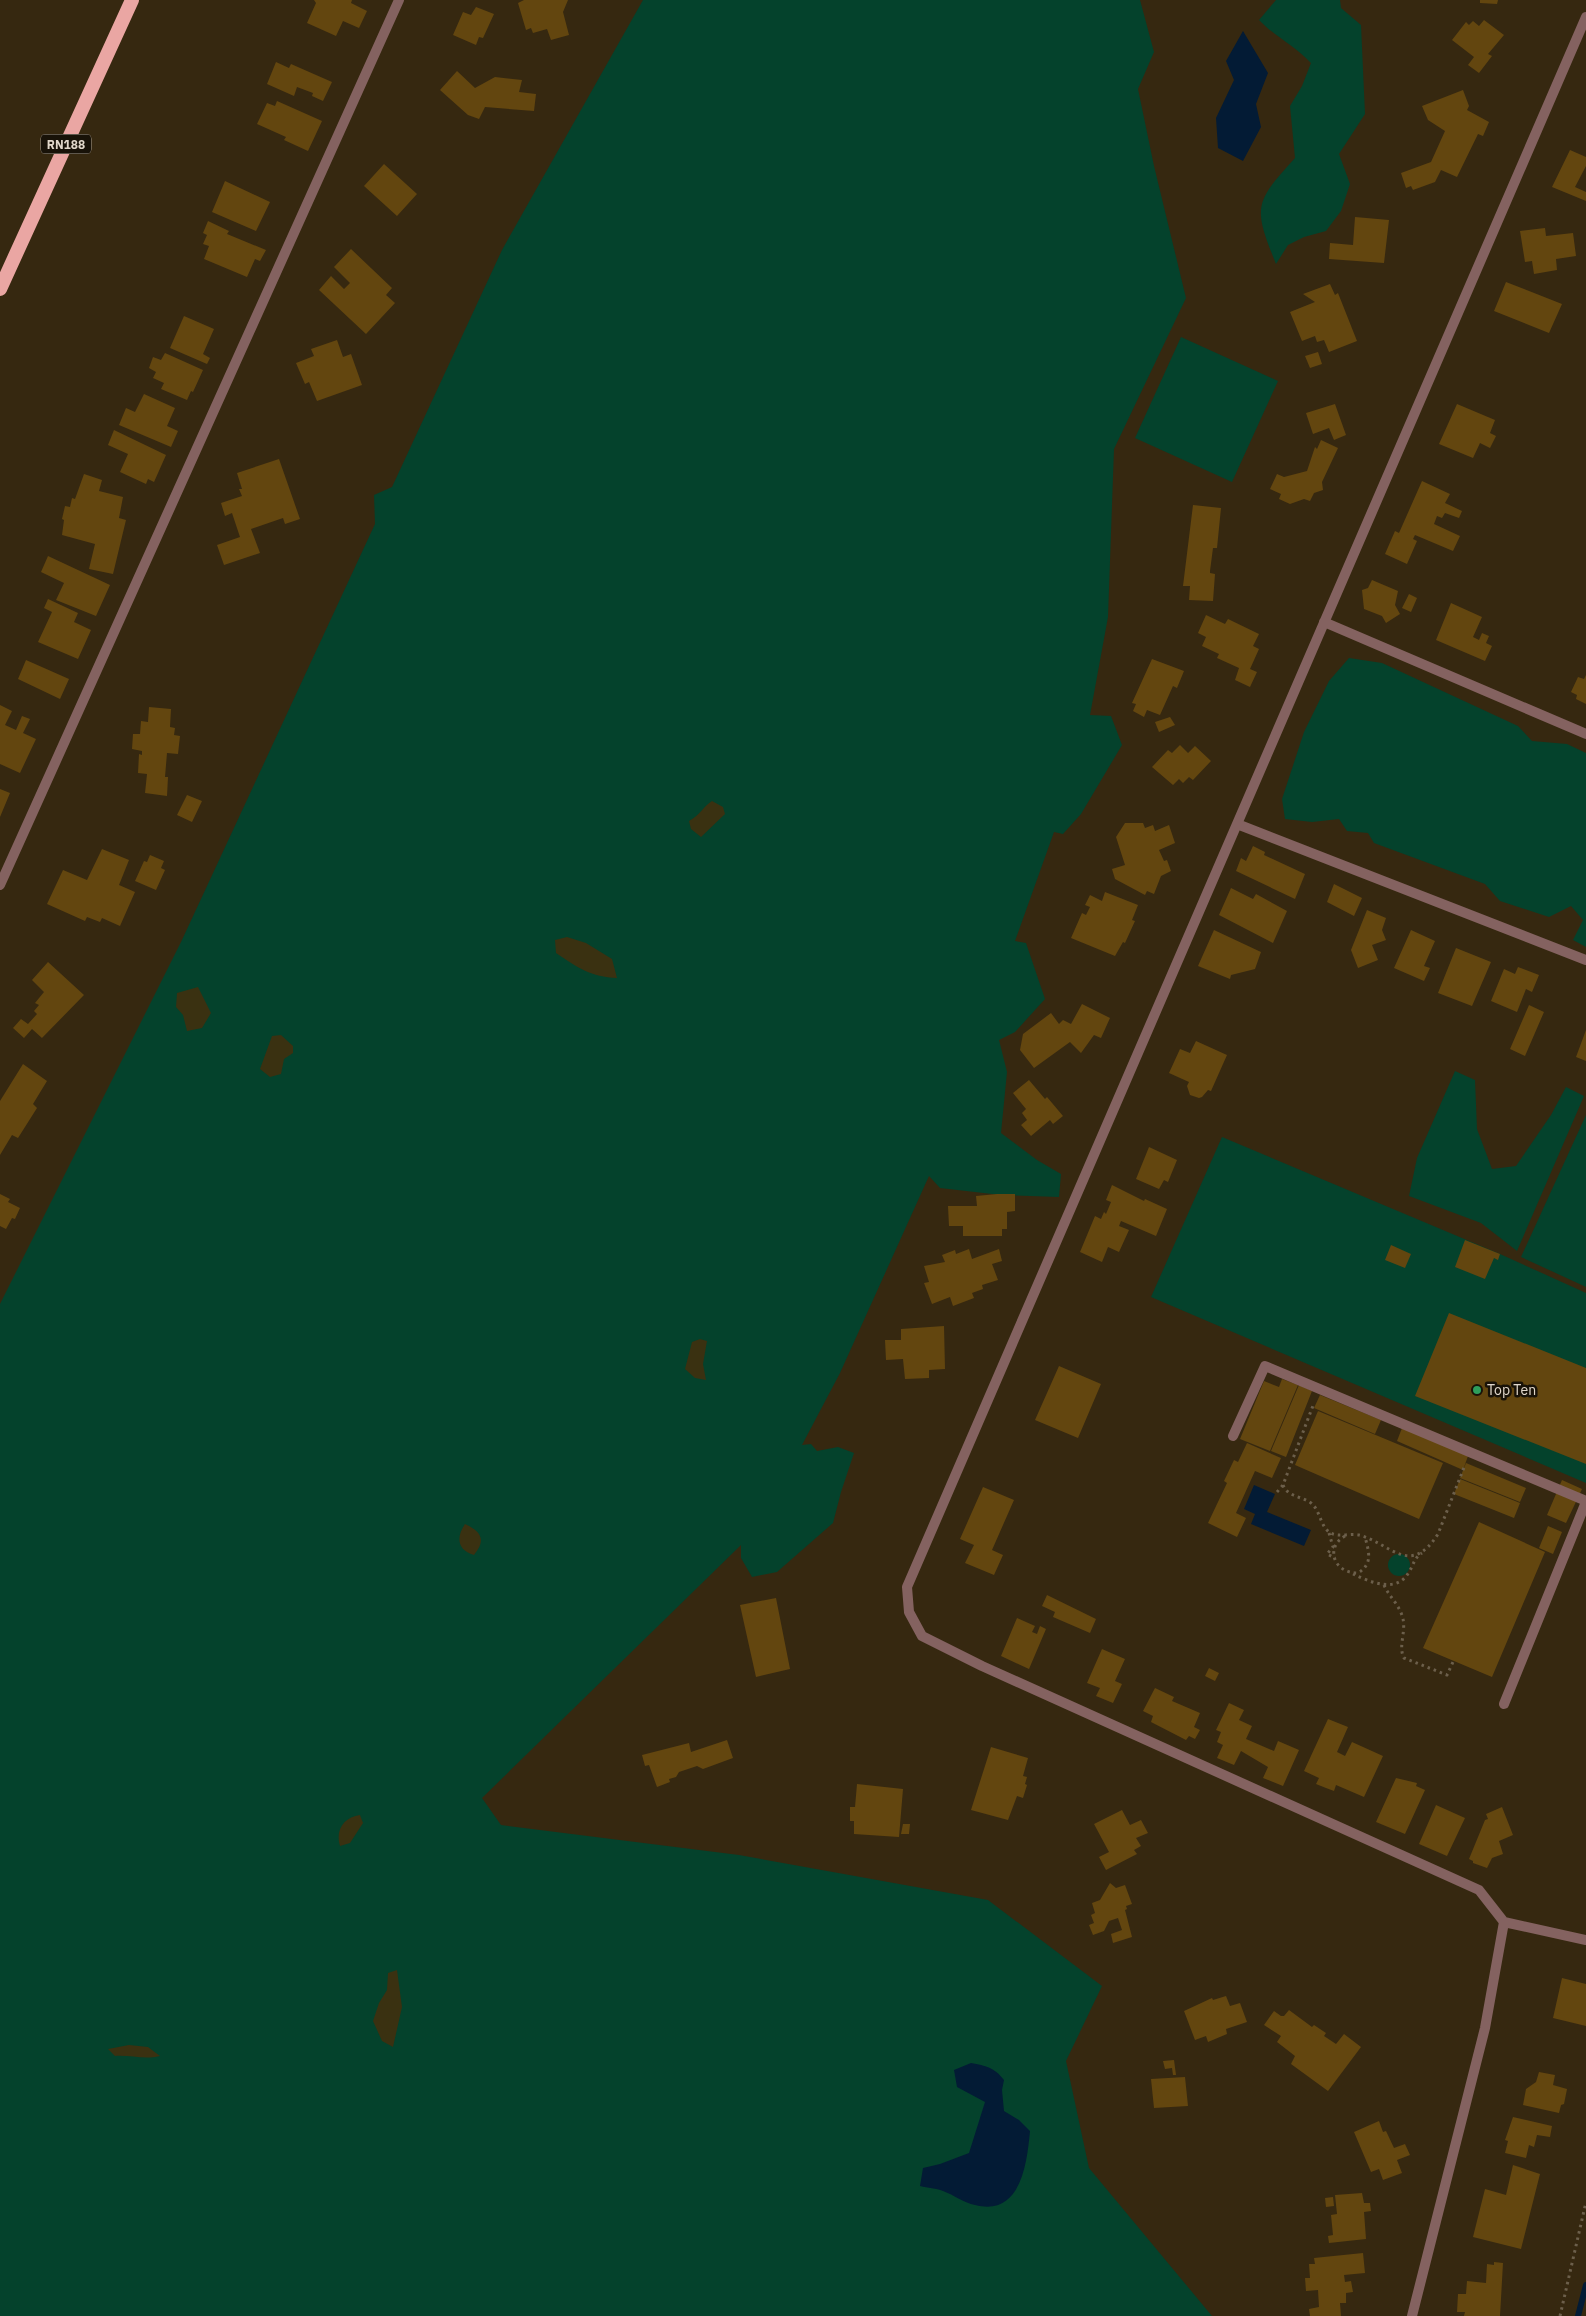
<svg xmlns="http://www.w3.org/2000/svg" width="1586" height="2316" font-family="'IBM Plex Sans',sans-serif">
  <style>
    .green { fill: #04422c }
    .sand { fill: #3a3111 }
    .water { fill: #031b35 }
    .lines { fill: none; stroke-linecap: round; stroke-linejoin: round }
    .stream { stroke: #031b35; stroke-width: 6 }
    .building { fill: #63460f }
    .path { stroke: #6c5f4b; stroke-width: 3; stroke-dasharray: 2.5 4; stroke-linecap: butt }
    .service { stroke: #846260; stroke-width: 10 }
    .minor { stroke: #846260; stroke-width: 10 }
    .trunk { stroke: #eaa6a3; stroke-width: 14 }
    .leisure-dot { fill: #2e9e5b; stroke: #181208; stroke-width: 2 }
    .labels { text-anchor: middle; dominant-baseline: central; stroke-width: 5; stroke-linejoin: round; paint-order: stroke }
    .shield { fill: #181208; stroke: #a59c90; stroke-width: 1 }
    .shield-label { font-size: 12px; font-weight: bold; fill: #e1d7ca }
    .poi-label { font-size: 14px; fill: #e1d7ca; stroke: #181208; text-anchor: start }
  </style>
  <rect width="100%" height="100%" fill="#362810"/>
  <path class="green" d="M643,0H1140L1154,52L1138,89L1154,166L1186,298L1114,449L1108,617L1090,715L1111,716L1122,745L1081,814L1063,834L1054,832L1015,941L1026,943L1045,999L1015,1032L999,1040L1007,1072L1001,1133L1037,1160L1061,1174L1059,1197L1001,1195L940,1188L929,1176L840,1373L802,1445L811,1444L817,1451L838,1447L854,1453L841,1492L833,1523L777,1572L752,1577L741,1558V1545L482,1798L501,1825L739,1855L988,1900L1102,1986L1066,2061L1089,2168L1212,2316H0V1304L181,942L375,524L374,495L392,487L502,250Z
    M1276,0H1340L1341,8L1361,25L1365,114L1339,154L1350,184L1341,211L1326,231L1304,237L1288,245L1276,264C1253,207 1254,203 1295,158L1290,106L1302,86L1311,63C1295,46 1274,36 1259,20Z
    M1181,337L1278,381L1232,482L1135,438Z
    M1349,658L1382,663L1518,726L1532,741L1567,744L1586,753V947L1573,940L1583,920L1571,906L1549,917L1500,901L1485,884L1374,843L1368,833L1347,831L1339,819L1312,822L1285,819L1282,799L1304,732L1329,681Z
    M1455,1071L1475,1080L1477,1129L1492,1169L1516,1166L1551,1115L1566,1087L1584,1096L1517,1251L1481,1223L1409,1196L1417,1158Z
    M1586,1115V1287L1521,1257Z
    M1222,1137L1500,1254L1586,1293V1483L1151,1297Z
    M1388 1565a11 11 0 1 1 22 0a11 11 0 1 1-22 0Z"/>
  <path class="sand" d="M712,801L723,807L725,814L701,837L691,829L689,821C701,814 702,808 712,801Z
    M567,937L586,943L612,959L617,978C591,977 578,968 556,953L555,940Z
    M198,987L211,1013L202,1028L187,1031L183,1015L176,1007L177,993Z
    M281,1035L293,1046V1053L284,1059L281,1074L270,1077L260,1069L272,1036Z
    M700,1339L707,1341L703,1364L706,1380L695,1378L685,1369L692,1342Z
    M465,1524C482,1532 486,1540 474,1555C457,1550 456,1537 465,1524Z
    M360,1815L363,1823L350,1843L340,1846C335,1830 344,1817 360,1815Z
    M397,1970L402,2007L393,2047L382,2041L373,2021L379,2003L387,1990L388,1973Z
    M129,2045L148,2047L160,2056C145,2060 131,2055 115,2056L108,2049Z"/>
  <path class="water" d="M1243,31L1268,73L1256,104L1261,127L1243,161L1218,148L1216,118L1234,80L1226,61Z
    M1254,1485L1275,1494L1267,1512L1311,1530L1304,1546L1251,1524L1255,1514L1244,1509Z
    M971,2063C986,2066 994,2067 1004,2080L1002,2090L1004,2111L1019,2120L1030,2131C1027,2163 1021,2217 975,2205C964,2203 954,2195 943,2191C936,2188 928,2188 920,2186L923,2168L940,2164L969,2153L985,2102L957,2087L954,2070Z"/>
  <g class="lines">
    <path class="stream" d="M1578,2316L1586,2285"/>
  </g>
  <path class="building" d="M314,0H352L351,3L367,11L359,28L343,21L336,36L307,23L316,3Z
    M524,0H568L563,12L569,35L551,40L547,29L533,33L531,28L526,30L518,3Z
    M1480,0H1498L1497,4L1480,3Z
    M476,7L494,14L483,38L479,37L476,45L453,35L463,12L471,15Z
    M1484,20L1504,35L1488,54L1492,56L1479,73L1468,65L1474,57L1452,40L1466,22L1469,25L1473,21L1479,26Z
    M276,62L289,68L291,64L332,82L323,101L312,96L313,93L297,87L294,96L267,84Z
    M457,71L475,88L495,77L522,80L519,92L536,94L534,111L485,107L479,119L468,115L440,90Z
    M1463,90L1469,106L1467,110L1489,122L1483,136L1478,134L1457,177L1441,170L1435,182L1413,190L1411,186L1406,188L1401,173L1431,162L1445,131L1428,120L1422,106Z
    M277,101L322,121L308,151L284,140L286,137L257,124L267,103L275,106Z
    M1570,150L1586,157V166L1575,187L1586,192V201L1552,187Z
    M384,164L417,194L397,216L364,186Z
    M225,181L270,202L256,231L212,212Z
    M1355,217L1389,220L1384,263L1329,259L1330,243L1353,245Z
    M208,221L229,231L227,234L266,250L260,261L255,259L247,277L204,259L209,246L203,244L207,235L203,233Z
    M1545,228L1546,236L1573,233L1576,256L1556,259L1557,270L1534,274L1532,261L1525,262L1520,231Z
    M351,249L392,288L386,295L395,303L366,334L319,290L331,276L344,289L350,283L334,267Z
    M1506,282L1562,304L1549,333L1494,311Z
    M1330,284L1335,295L1338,293L1357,341L1329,352L1324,340L1317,342L1315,336L1302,341L1290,312L1315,302L1303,294Z
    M184,316L214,329L203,354L210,358L207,364L170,348Z
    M337,340L343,357L351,354L362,385L317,401L309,382L305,384L296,363L314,356L311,349Z
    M1318,352L1322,364L1310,368L1305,356Z
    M165,353L203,370L193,392L191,391L187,400L161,389L164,383L153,378L156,372L149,368L153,357L161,360Z
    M144,394L175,408L167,426L178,431L171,447L119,425L126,408L135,412Z
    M1335,404L1346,435L1334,440L1329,428L1313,434L1306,413Z
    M1457,404L1495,420L1490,433L1496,436L1490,448L1480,443L1473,458L1439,444Z
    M114,430L166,455L154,482L148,479L146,484L120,472L128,454L108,445Z
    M1321,440L1338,448L1322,482L1323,490L1314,493L1310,501L1304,499L1290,504L1279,499L1281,494L1270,489L1277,474L1284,477L1307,471L1315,447L1317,449Z
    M279,459L300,519L285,524L283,518L251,529L260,553L224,565L217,545L240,537L232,513L225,516L221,503L242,496L239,489H242L237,473Z
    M84,474L102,480L99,491L123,497L119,518L126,520L113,574L89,569L95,544L62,535L64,520L62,519L65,506L70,507L72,498L75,499Z
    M1422,481L1450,494L1445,503L1462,511L1459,518L1445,513L1442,518L1437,516L1434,524L1460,536L1453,551L1415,535L1413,539L1417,541L1407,564L1385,554L1395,531L1399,533Z
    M1193,505L1221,508L1217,548H1213L1210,571V573L1215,574L1213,601L1189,600L1190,586H1183Z
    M48,556L110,585L96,616L56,600L64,583L41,572Z
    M1372,580L1398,591L1395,605L1400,614L1386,623L1382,616L1364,609L1362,590L1368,588Z
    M1409,594L1417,598L1411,612L1402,608Z
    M48,599L78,613L74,622L91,630L78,659L38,642L52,612L44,608Z
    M1451,603L1482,617L1473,637L1479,640L1482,633L1489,636L1486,643L1492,646L1485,661L1436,640Z
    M1206,615L1225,624L1228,619L1259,634L1253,646L1259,649L1250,669L1257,672L1250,687L1235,680L1239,668L1217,658L1219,654L1202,646L1206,637L1198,633Z
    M1152,659L1184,671L1177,688L1173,686L1160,715L1147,710L1144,717L1133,711L1136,704L1132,703Z
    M26,660L69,679L60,699L18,679Z
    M1586,675V704L1576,699L1577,695L1571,692L1578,677L1584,679Z
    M0,705L12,711L5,725L16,730L22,716L30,719L23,733L36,739L20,773L0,764Z
    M149,707L171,709L170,727L175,728L174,735L180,736L178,754L167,753L165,777H168L167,796L145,793L147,774L138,773L139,754L142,755V751L132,749L133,734H140L141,721L148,722Z
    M1170,717L1175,725L1159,732L1155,722Z
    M1180,745L1188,753L1195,746L1211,761L1193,780L1189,777L1183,783L1179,779L1173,785L1152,767L1168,750L1172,753Z
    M0,789L10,793L0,817Z
    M187,795L202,801L192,822L177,815Z
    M1125,823H1143L1145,828L1153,825L1155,831L1169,825L1175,843L1159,850L1164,861L1167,860L1171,871L1161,876L1154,894L1147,891L1145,895L1115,879L1112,869L1125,865L1116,837Z
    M1253,846L1265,852L1264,855L1305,874L1295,899L1236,871L1241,858L1246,861Z
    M102,849L129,860L119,885L135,892L120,926L102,918L100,922L87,917L85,921L47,904L63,870L87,880Z
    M150,855L164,861L161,868L165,870L156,890L135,881L144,861L147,862Z
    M1334,884L1362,898L1354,916L1327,902Z
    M1231,888L1253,899L1256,894L1287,911L1273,943L1219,915Z
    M1105,892L1138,905L1132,920L1135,921L1125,943L1123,942L1115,956L1071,938L1082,913L1086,915L1090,907L1085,905L1090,895L1102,901Z
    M1367,910L1386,918L1382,930L1386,940L1372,945L1378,960L1358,968L1351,950Z
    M1214,930L1261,952L1255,969L1231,975L1230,979L1198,966Z
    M1411,930L1435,941L1424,966L1430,968L1424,981L1394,968Z
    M1456,948L1491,962L1472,1006L1438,993Z
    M48,962L84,995L42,1038L32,1029L24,1038L13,1028L21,1019L28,1024L37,1014L34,1011L39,1005L35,1003L44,992L32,980Z
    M1518,967L1539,975L1532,992L1526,989L1517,1012L1491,1001L1504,969L1515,974Z
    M1082,1004L1110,1018L1101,1038L1094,1035L1081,1053L1070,1042L1034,1068L1020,1050L1023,1034L1051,1013L1059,1024L1063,1020L1071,1024Z
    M1529,1005L1544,1012L1525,1056L1510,1049Z
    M1586,1030V1061L1576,1057Z
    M1196,1041L1227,1055L1211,1091L1208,1090L1202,1097L1199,1098L1190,1095L1187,1086L1189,1082L1169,1073L1180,1049L1190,1053Z
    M23,1064L47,1081L33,1104L37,1108L18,1138L12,1135L0,1155V1101Z
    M1029,1080L1045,1099L1047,1097L1063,1116L1053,1124L1050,1120L1031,1136L1021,1125L1027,1120L1022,1113L1026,1109L1013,1093Z
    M1149,1147L1177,1160L1168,1182L1164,1180L1159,1189L1136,1179Z
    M1112,1185L1144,1201L1145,1199L1167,1209L1156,1236L1121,1221L1119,1226L1129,1230L1119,1252L1108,1247L1102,1262L1080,1252L1095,1216L1101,1219L1104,1212L1106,1214L1111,1202L1106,1200Z
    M0,1194L10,1199L8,1202L20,1208L15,1219L12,1218L6,1229L0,1226Z
    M997,1194H1015V1211L1007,1212V1229H1002V1236H963V1226H949L948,1206H977L976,1196Z
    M1465,1240L1500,1254L1498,1260L1494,1258L1485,1279L1455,1267Z
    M1391,1245L1411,1254L1405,1268L1385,1260Z
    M969,1249L972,1259L999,1249L1002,1261L992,1264L998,1280L982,1285L983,1289L972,1293L974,1298L953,1306L950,1297L932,1304L924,1283L929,1282L924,1266L945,1262L942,1255L955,1250L956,1254Z
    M1449,1313L1586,1368V1464L1415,1396Z
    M944,1326L945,1369L929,1370V1378L905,1379L903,1359L886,1360L885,1340H901V1329Z
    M1059,1366L1101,1384L1078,1438L1035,1420Z
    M1282,1379L1298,1385L1270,1451L1240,1439L1264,1381L1279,1387Z
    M1299,1385L1312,1391L1286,1457L1271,1451Z
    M1320,1395L1381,1420L1375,1434L1314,1408Z
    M1318,1411L1443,1463L1419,1519L1295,1465Z
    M1402,1428L1468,1456L1463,1470L1397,1441Z
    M1247,1443L1281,1458L1272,1478L1255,1471L1236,1513L1246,1518L1237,1537L1208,1523L1227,1483L1224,1481L1234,1460L1238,1462Z
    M1466,1463L1526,1488L1520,1502L1460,1478Z
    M1460,1479L1520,1503L1514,1518L1454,1494Z
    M1562,1480L1582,1489L1566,1523L1547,1515Z
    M983,1487L1014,1500L992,1550L1003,1555L994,1575L965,1563L974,1545L960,1539Z
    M1479,1522L1545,1552L1492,1677L1423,1648Z
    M1548,1526L1562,1532L1553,1554L1539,1548Z
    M1047,1595L1096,1619L1090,1633L1053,1617L1055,1612L1042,1606Z
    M776,1598L790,1669L756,1677L740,1605Z
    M1017,1618L1035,1626L1032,1632L1037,1634L1040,1626L1046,1629L1029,1669L1001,1656Z
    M1102,1649L1125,1659L1115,1681L1122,1684L1113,1703L1096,1696L1100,1688L1087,1683Z
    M1209,1668L1219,1673L1215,1681L1205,1676Z
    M1155,1688L1174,1697L1172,1701L1200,1713L1194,1727L1200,1730L1195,1739L1189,1736L1186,1740L1151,1722L1153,1716L1143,1711Z
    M1229,1703L1244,1710L1239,1720L1252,1726L1246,1739L1274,1751L1278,1741L1299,1750L1283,1786L1263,1778L1268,1767L1241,1751L1234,1765L1217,1758L1223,1745L1217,1742L1221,1732L1216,1730Z
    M1328,1719L1348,1727L1337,1752L1345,1756L1352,1742L1383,1756L1364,1797L1336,1785L1334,1791L1326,1788L1316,1784L1319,1778L1304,1771Z
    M727,1740L733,1758L703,1769L697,1766L679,1772L676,1777L669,1779L670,1782L657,1787L649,1765L645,1766L642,1755L689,1743L691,1752Z
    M991,1747L1028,1758L1023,1776L1027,1777L1025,1784L1027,1785L1023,1798L1017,1796L1008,1820L971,1810Z
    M1396,1778L1417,1783L1416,1786L1425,1790L1405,1834L1376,1822Z
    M857,1784L903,1789L899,1837L854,1834V1821H850V1807H855Z
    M1436,1805L1465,1818L1447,1856L1419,1844Z
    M1502,1807L1513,1835L1499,1841L1503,1854L1492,1858L1487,1868L1473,1863V1861L1469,1859L1485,1820L1488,1819L1486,1814Z
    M1122,1810L1130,1825L1141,1820L1148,1833L1136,1838L1141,1846L1134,1850L1137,1854L1106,1870L1099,1857L1109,1852L1094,1824Z
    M903,1824H910L909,1834H901Z
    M1110,1883L1116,1888L1125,1885L1132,1904L1126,1906L1127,1909L1125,1910L1132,1937L1113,1943L1111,1934L1122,1930L1118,1918L1109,1921L1104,1931L1093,1935L1089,1925L1094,1923L1091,1915L1095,1913L1092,1903L1100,1900Z
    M1562,1978L1586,1984V2026L1553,2018Z
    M1226,1996L1230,2006L1240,2003L1247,2022L1226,2029L1227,2034L1208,2042L1206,2036L1195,2040L1184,2011L1212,1998L1213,2000Z
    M1289,2010L1312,2027L1314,2025L1326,2033L1324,2036L1336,2044L1344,2034L1361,2047L1328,2091L1291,2064L1295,2056L1277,2042L1281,2036L1264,2025L1274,2011L1281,2016H1284Z
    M1174,2060L1176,2075H1173L1172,2068L1165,2069L1163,2061Z
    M1539,2072L1555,2075L1553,2085L1567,2089L1564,2104L1561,2105L1559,2113L1523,2105L1526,2089L1536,2082Z
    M1185,2077L1188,2106L1154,2108L1151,2079Z
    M1513,2117L1552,2126L1550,2137L1537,2135L1534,2147L1529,2145L1526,2158L1505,2153L1508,2141L1505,2140Z
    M1379,2121L1383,2132L1386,2131L1394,2148L1405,2144L1410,2155L1397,2160L1402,2173L1383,2180L1379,2169L1371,2172L1354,2132Z
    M1513,2165L1540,2174L1521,2249L1473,2237L1485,2189L1506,2195Z
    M1362,2193L1364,2203H1370L1371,2211L1364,2212L1366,2239L1329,2243L1328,2236L1333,2235L1331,2215L1337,2214L1335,2195Z
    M1333,2197L1334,2206L1326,2207L1325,2198Z
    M1363,2253L1365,2273L1344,2275L1345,2282L1351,2281L1353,2292L1346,2293V2303H1340L1341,2316H1310L1309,2309L1319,2307L1318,2290L1306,2291L1305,2278H1310L1309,2264H1315L1314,2258Z
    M1494,2262L1503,2263L1500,2316H1464L1465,2312H1457L1458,2294H1466L1467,2281L1486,2283L1487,2264L1494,2265Z"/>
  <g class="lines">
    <path class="path" d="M1283,1485C1288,1497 1301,1496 1311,1503C1320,1510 1320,1525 1329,1532C1337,1538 1350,1533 1359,1535C1390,1543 1410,1578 1438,1534L1465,1465
      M1277,1492L1283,1485L1314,1403
      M1329,1533L1333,1547L1327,1554L1335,1558
      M1345,1536C1325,1547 1333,1573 1358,1573C1373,1564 1369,1552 1365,1537
      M1353,1574C1370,1582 1397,1594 1409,1572C1414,1564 1414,1558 1422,1553
      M1384,1585C1389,1597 1400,1605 1403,1619C1406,1632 1398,1647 1404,1658L1447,1675L1453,1662
      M1560,2316L1586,2202"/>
    <path class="service" d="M1233,1436L1265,1366L1586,1501
      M1504,1704L1586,1502"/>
    <path class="minor" d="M1324,622L1586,734
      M1237,824L1586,960
      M0,885L399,0
      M1504,1922L1586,1940
      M1412,2316L1485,2028L1504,1922L1479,1890L982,1666L922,1636L909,1612L907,1587L1586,17"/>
    <path class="trunk" d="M0,289L132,0"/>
  </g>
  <circle class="leisure-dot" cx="1477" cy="1390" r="5"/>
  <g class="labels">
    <rect class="shield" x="41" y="134.5" width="50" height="19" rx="4"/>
    <g class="shield-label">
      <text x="66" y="144">RN188</text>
    </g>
    <g class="poi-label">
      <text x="1487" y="1390">Top Ten</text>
    </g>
  </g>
</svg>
